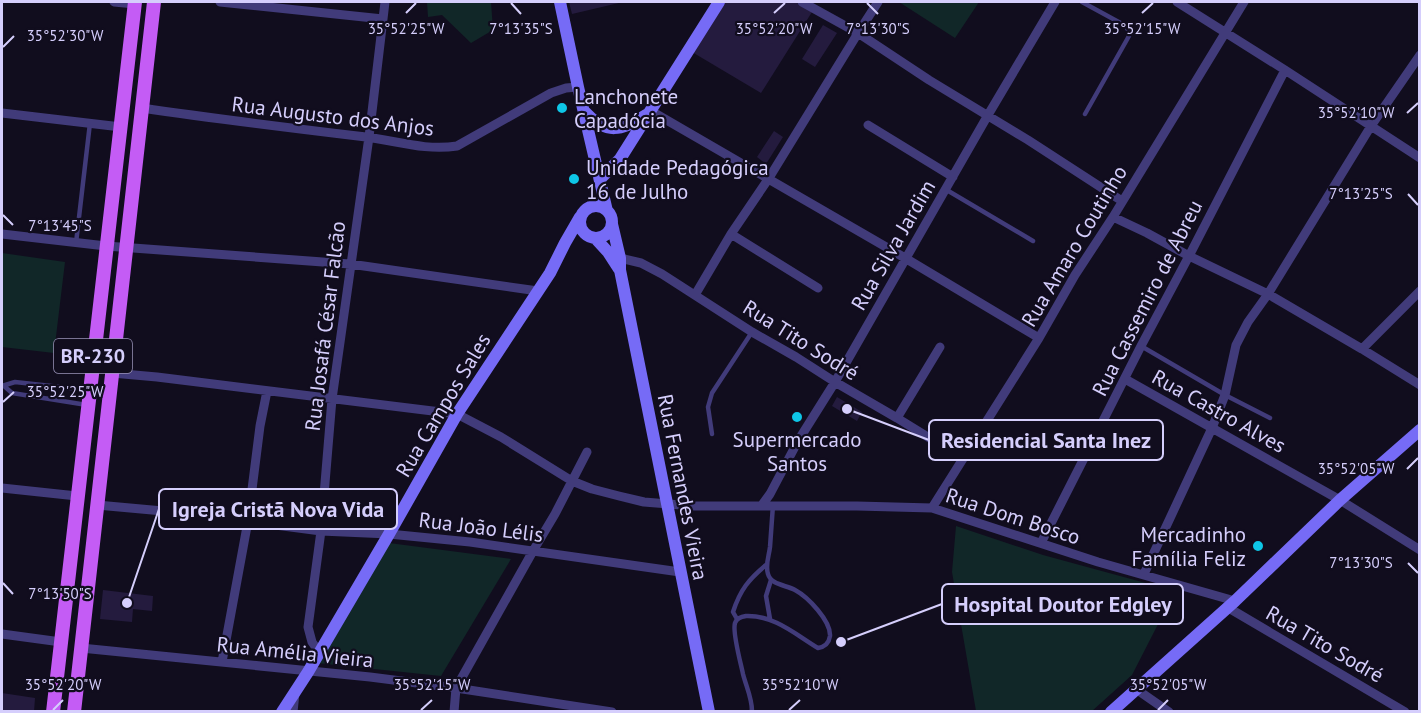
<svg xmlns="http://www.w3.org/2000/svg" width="1421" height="713" font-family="'PT Sans',sans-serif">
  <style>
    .green { fill: #112728 }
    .building { fill: #241b3e }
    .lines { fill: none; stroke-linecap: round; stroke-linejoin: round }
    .lane { stroke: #413b7a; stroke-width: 4.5 }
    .street { stroke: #413b7a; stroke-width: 9 }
    .secondary { stroke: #766bf6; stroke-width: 12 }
    .primary { stroke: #c45cf5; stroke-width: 14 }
    .ticks { fill: none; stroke: #d5cefc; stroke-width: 2 }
    .poi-dot { fill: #0ec6e7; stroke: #110d1e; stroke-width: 2 }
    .labels { text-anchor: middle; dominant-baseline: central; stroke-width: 4.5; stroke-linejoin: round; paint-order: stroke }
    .shield { fill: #110d1e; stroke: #9a94b9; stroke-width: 1.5 }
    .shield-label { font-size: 20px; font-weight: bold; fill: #d5cefc }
    .poi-label { font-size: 21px; fill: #d5cefc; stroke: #110d1e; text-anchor: start }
    .street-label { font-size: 21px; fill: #d5cefc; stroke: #110d1e }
    .ticks-label { font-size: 15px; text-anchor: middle; fill: #d5cefc; stroke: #110d1e; stroke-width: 4.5; stroke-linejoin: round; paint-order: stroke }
    .leader { fill: none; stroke: #d5cefc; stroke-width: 2 }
    .callout-dot { fill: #d5cefc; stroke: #110d1e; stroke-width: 2 }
    .callout { fill: #110d1e; stroke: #d5cefc; stroke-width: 2 }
    .callout-label { font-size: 22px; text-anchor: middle; font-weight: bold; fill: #d5cefc }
  </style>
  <rect width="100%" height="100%" fill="#110d1e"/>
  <path class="green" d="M427,2H491L493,30L471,43L442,15L428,17Z
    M899,2H979L955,38Z
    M2,253L65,262L54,353L2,347Z
    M956,526L1043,555L1175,591L1132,675L1092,711H976L952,572Z
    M389,543L511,559L441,676L317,663Z"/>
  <path class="building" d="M569,2H623L572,14Z
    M723,2H795L812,12L761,93L692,52Z
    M823,25L837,33L815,67L802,59Z
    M774,131L783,137L766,164L757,157Z
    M837,397L862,412L857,421L832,406Z
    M103,590L153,596L152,611L133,609L132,622L100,619Z
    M2,693L35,698L34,712H2Z"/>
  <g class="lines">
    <path class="lane" d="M1082,2L1126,26L1128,30L1129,36L1085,114
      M945,189L1033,241
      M76,243L90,123
      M1141,346L1225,395L1270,418
      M2,386L15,382L88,390
      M4,386L12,393L87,405
      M712,434L708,407L712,393L752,332
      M737,619L733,612C740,590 749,579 766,565
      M770,619L766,596L771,580
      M750,712L752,711C752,698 746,686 743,674C741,664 732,632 735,623C737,618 741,617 746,616C774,615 795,634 818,648C824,647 829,643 830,636C831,621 808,597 795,590C786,585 771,585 768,574C765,565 769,556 770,547C771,533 772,519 773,505"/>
    <path class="street" d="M114,2L135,4
      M220,2L383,19
      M802,2L858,33L929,80L1028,140L1122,201
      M1177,2L1285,70L1420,158
      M142,108C216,119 291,128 366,137C397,141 426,151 457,146L551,93L566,88L578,87
      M651,111L905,258L1039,338
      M2,113L121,127
      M868,125L953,177
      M1113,217L1147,233L1189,256L1268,294L1362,349L1420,385
      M2,234L106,246L350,264L538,291
      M731,234L818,288
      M620,258L641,263L662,274L752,332L796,357L835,382L897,418L962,458
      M695,295L731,234L769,178L858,33L878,2
      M1362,349L1420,291
      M112,373L157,377L457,414L501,437L572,481L592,489L619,496L644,502L693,506H857L932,508L1098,562L1235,601
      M1125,379L1340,500L1420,550
      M897,418L940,347
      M2,488L77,496
      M97,505L185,513L321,531L389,534L470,542L680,572
      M762,505L770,494L798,441L835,382L988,115L1055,2
      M932,508L1039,338L1075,275L1113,217L1244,2
      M1041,543L1141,346L1189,256L1285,70
      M1144,574L1212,428L1225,395L1236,345L1248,322L1268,294L1371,126L1420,55
      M1227,607L1405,712
      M2,634L61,642
      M81,648L370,677L456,688L612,712
      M319,652L312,642L308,627L321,531L332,399L369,137L385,2
      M222,662L248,521L260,426L267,391
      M1136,689L1169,712
      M293,712L295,693
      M454,712L456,688L533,551L555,514L587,452"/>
    <path class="secondary" d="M560,2L578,87L607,211
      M585,112C606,135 622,131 646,115
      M600,179L620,159L719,2
      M580 222a16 16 0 1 1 32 0a16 16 0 1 1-32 0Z
      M612,224L620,258V270L709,712
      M596,239L608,252L619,269
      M282,712L308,672L389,534L457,414L550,273L565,243L580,217
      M1111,712L1235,601L1340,500L1420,430"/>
    <path class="primary" d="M53,712L135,2
      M74,712L154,2"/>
  </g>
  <path class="ticks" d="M511,3L521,14M867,3L878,14M406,13L416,3M774,13L785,3M1142,13L1153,3M3,47L14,36M1407,113L1418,103M1408,194L1418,205M3,215L13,225M3,402L14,392M1407,469L1418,458M1408,563L1418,573M3,583L13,594M53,710L63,700M421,710L432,700M789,710L800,700M1158,710L1168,700"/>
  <g class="poi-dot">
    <circle cx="562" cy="108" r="6"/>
    <circle cx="574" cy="179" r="6"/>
    <circle cx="797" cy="417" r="6"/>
    <circle cx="1258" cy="546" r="6"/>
  </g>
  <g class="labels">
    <rect class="shield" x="54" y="339" width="78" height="34" rx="4.5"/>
    <g class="shield-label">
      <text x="93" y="356">BR-230</text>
    </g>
    <g class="poi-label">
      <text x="574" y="96">Lanchonete<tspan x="574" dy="24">Capadócia</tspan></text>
      <text x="586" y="167">Unidade Pedagógica<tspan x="586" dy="24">16 de Julho</tspan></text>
      <text x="797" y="439" text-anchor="middle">Supermercado<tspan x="797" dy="24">Santos</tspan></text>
      <text x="1246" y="534" text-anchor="end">Mercadinho<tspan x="1246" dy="24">Família Feliz</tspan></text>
    </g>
    <g class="street-label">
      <text transform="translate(333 116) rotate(7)">Rua Augusto dos Anjos</text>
      <text transform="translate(893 245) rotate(-60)">Rua Silva Jardim</text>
      <text transform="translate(1074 246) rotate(-59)">Rua Amaro Coutinho</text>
      <text transform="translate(1147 298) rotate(-63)">Rua Cassemiro de Abreu</text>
      <text transform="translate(325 326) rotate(-83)">Rua Josafá César Falcão</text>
      <text transform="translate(801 340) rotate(32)">Rua Tito Sodré</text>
      <text transform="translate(443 405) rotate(-59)">Rua Campos Sales</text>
      <text transform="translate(1219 411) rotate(29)">Rua Castro Alves</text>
      <text transform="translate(683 487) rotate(79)">Rua Fernandes Vieira</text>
      <text transform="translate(1013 516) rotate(18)">Rua Dom Bosco</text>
      <text transform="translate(481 527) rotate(7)">Rua João Lélis</text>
      <text transform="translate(1325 644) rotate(30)">Rua Tito Sodré</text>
      <text transform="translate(295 652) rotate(6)">Rua Amélia Vieira</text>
    </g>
  </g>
  <g class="ticks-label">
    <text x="406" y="34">35°52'25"W</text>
    <text x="774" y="34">35°52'20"W</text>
    <text x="1142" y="34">35°52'15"W</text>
    <text x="521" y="34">7°13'35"S</text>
    <text x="878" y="34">7°13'30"S</text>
    <text x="65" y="41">35°52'30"W</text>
    <text x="1356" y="118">35°52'10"W</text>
    <text x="1361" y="199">7°13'25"S</text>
    <text x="60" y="231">7°13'45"S</text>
    <text x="65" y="397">35°52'25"W</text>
    <text x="1356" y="474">35°52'05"W</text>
    <text x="1361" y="568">7°13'30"S</text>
    <text x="60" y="599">7°13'50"S</text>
    <text x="63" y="690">35°52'20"W</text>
    <text x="432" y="690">35°52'15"W</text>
    <text x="800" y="690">35°52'10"W</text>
    <text x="1168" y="690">35°52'05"W</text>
  </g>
  <path class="leader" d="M847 409L929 440M127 603L159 509M841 642L942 604"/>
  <g class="callout-dot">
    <circle cx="847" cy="409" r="6"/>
    <circle cx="127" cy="603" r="6"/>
    <circle cx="841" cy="642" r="6"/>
  </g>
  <g class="callout">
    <rect x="929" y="420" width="234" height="40" rx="6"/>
    <rect x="159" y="489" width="238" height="40" rx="6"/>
    <rect x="942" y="584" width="241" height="40" rx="6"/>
  </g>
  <g class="callout-label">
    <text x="1046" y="448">Residencial Santa Inez</text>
    <text x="278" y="517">Igreja Cristã Nova Vida</text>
    <text x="1063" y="612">Hospital Doutor Edgley</text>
  </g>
  <rect width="1421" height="713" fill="none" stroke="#d5cefc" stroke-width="6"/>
</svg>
